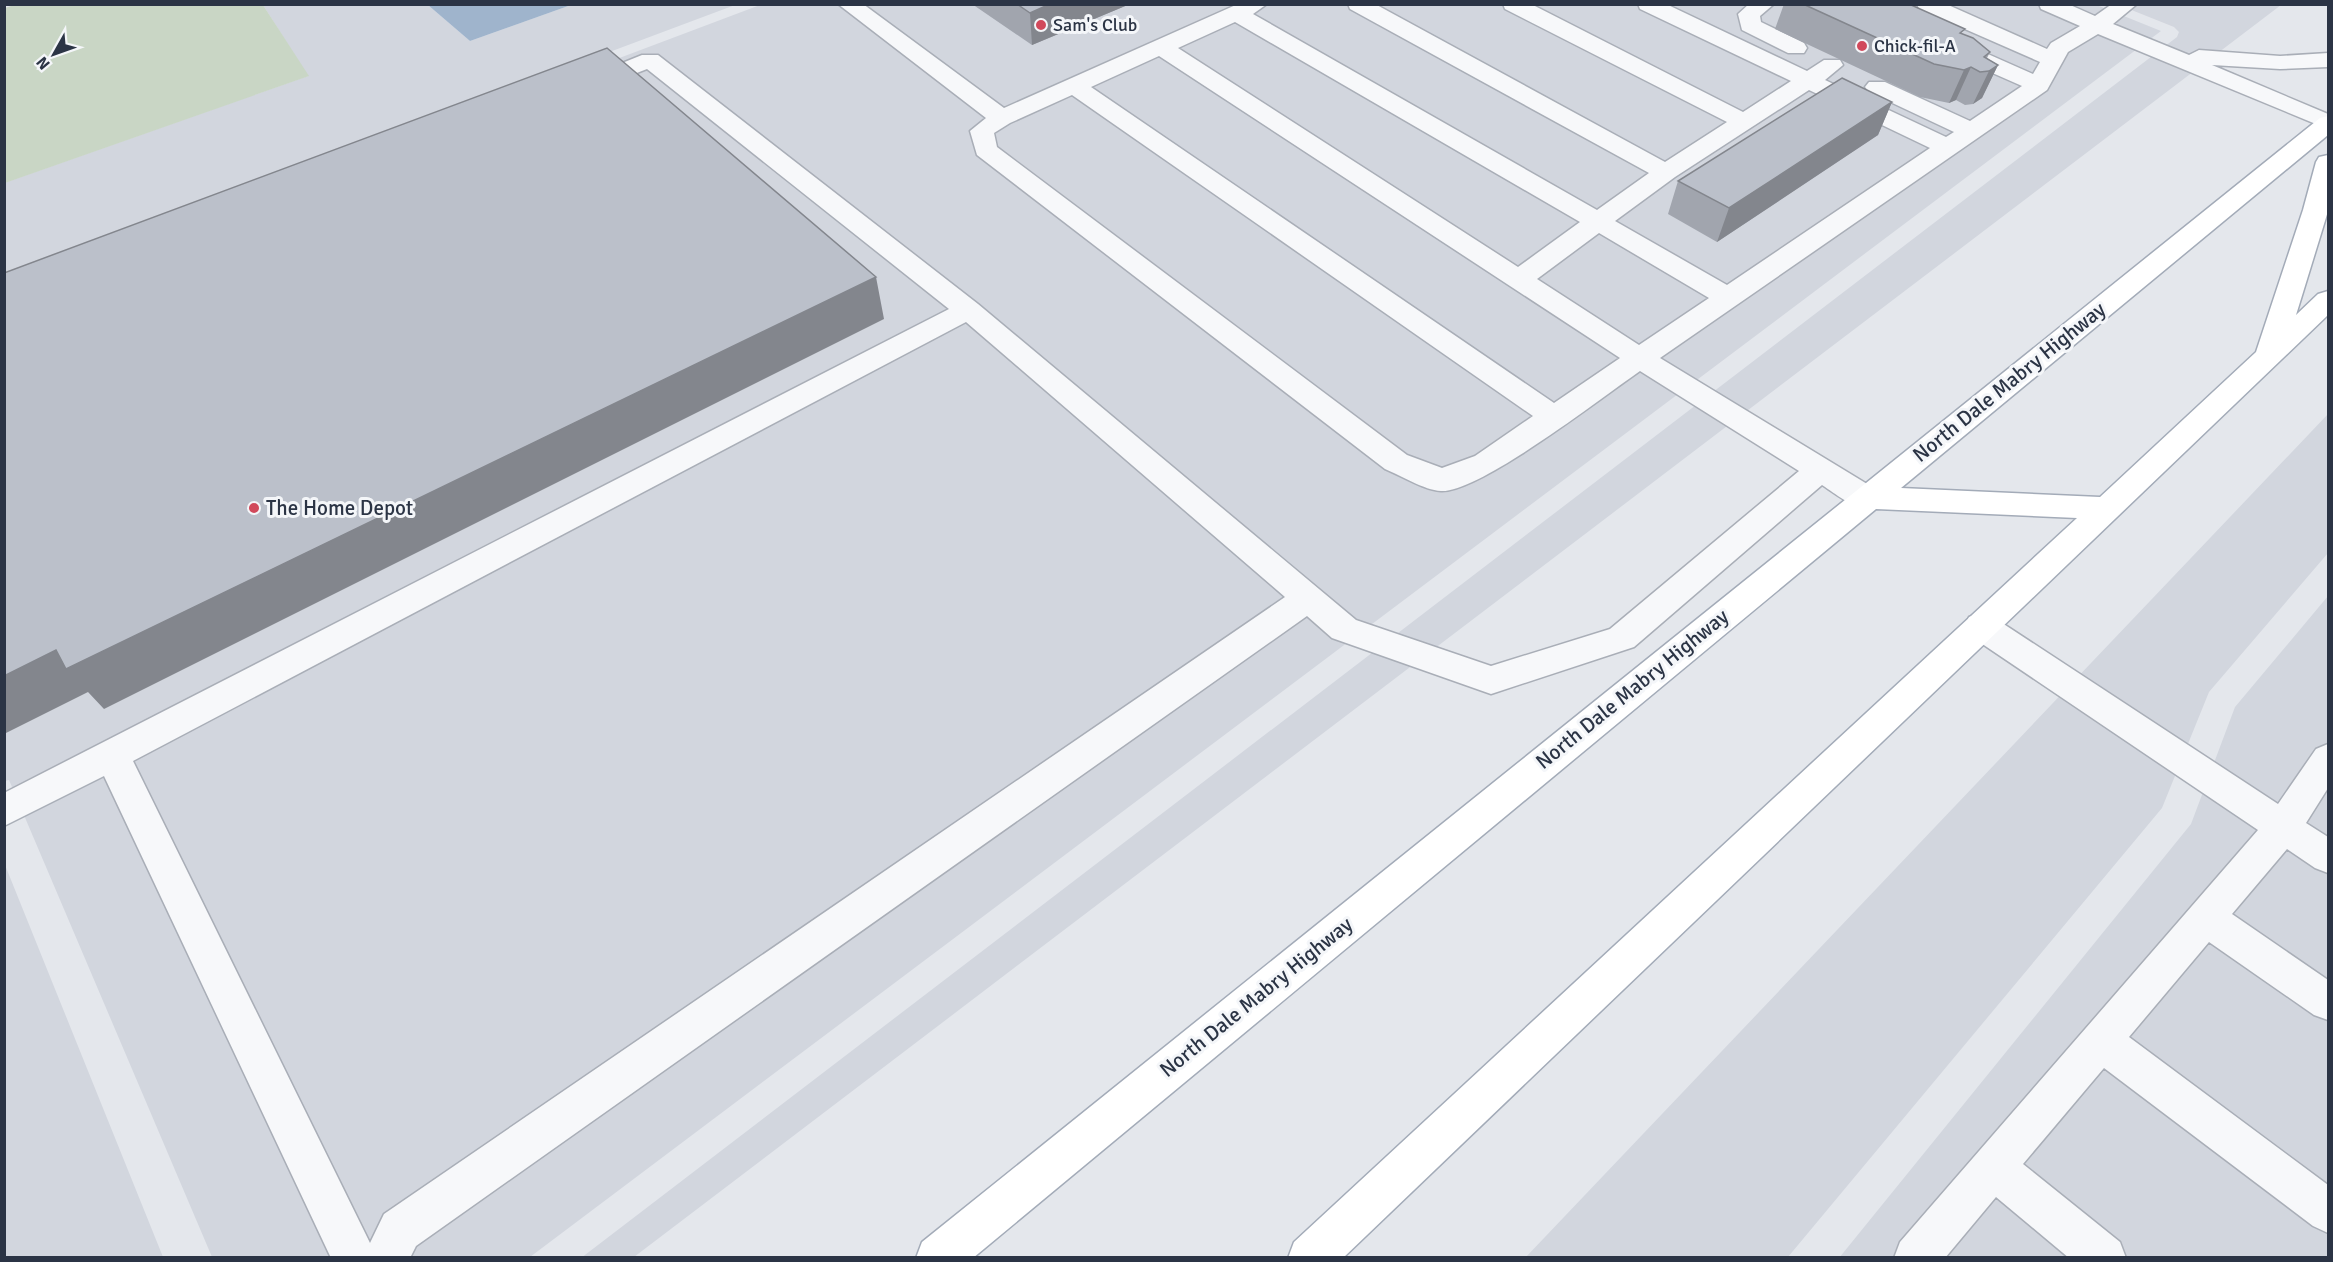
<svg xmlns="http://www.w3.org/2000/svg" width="2333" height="1262" font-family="Signika,sans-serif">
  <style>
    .built { fill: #d2d6de }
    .green { fill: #c9d6c5 }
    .water { fill: #9fb4cc }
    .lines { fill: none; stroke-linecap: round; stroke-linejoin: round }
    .service-casing { stroke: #a9aeb7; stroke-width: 3 }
    .primary-casing { stroke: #a3abb8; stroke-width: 3 }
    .service { fill: #f7f8fa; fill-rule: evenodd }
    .primary { fill: #fff; fill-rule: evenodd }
    .wall { fill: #a1a5ae }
    .shaded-wall { fill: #83868d }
    .building { fill: #bbc0ca; stroke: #83868d; stroke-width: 1.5 }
    .poi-dot { fill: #d1495b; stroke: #f4f6f9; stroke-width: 2 }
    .labels { text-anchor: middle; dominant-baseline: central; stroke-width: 6; stroke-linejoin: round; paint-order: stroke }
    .far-poi-label { font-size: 18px; fill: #2b3445; stroke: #f4f6f9; text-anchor: start }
    .street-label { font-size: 21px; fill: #2b3445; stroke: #f4f6f9 }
    .poi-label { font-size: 21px; fill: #2b3445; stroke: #f4f6f9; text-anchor: start }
  </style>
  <rect width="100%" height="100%" fill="#e4e7ec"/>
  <path class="built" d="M2094,4L2161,31L530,1257H212L9,780L5,781L4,290L760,5Z
    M263,5H428L470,41L571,5H735L5,278L4,183L308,76Z
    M2119,5H2281L634,1257L581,1258L2177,37L2179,32L2174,27Z
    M2328,414V553L2209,692L2162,808L1788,1257L1525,1258Z
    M2328,596V1257L1839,1258L2191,824L2235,707Z
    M5,865L163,1257H5Z"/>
  <path class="green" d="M17,4L263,5L309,76L5,183V8Z"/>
  <path class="water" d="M428,5H571L470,41Z"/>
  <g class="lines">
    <defs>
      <path id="service" d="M838,4H863L1004,108L1238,4H1267L1253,14L1597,210L1649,173L1350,9L1348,4H1375L1665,162L1727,122L1505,9L1503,4H1531L1743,112L1791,81L1640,9L1638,4H1666L1807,71L1824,60H1840L1843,65L1825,80L1946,137L1954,132L1869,92L1865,87L1869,82H1885L1970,121L2022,86L1947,53L1944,48L1947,43H1963L2033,74L2040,62L1919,9L1917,4H1946L2047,49L2051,43L2080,26L2041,9L2039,4H2068L2095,16L2112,4H2137L2113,24L2189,55L2199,50L2280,56L2328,53V67L2280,69L2212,65L2328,114V129L2098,34L2068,52L2047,90L1660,358L1877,490L1881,498L1877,506C1856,512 1839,496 1822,485L1634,647L1491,694L1332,638L1307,616L416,1246L410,1258H331L104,776L4,826V793L949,309L647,69L588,92L580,90L576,85L580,80L642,55H658L978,304L1356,620L1491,666L1610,629L1799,471L1640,371C1604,396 1479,493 1441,491C1424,490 1402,476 1385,469L977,155L970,131L986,118ZM1235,22L1580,222L1518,267L1178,48ZM1159,56L1620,358L1554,403L1091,87ZM1809,90L1930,148L1727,285L1615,221L1675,177ZM1072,95L1533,416L1475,456L1442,468L1407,455L997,147L994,133L1010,123ZM1599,233L1709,298L1639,345L1537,279ZM966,322L1285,597L384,1214L370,1243L133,761Z
        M1749,4H1774L1760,16L1761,22L1804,43L1807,48L1804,53H1788L1742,30L1738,14Z
        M1981,613L1993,617L2278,804L2316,749L2328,744V788L2306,823L2328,837V873L2315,868L2287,849L2232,914L2328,980V1020L2314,1015L2209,942L2129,1037L2328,1185V1233L2313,1226L2104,1068L2023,1164L2120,1242L2126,1258H2069L1996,1197L1945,1258H1894L1900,1242L2258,830L1969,635L1965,626L1969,617Z"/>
      <path id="primary" d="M2328,116V135L1901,488L2100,497L2256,352L2303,210L2316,162L2319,157L2328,155V211L2296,315L2318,294L2328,291V315L1343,1258H1288L1294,1242L2077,518L1876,509L973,1258H916L922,1242L2320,118Z"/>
    </defs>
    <use href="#service" class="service-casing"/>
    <use href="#primary" class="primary-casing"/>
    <use href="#service" class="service"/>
    <use href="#primary" class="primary"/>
  </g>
  <path class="wall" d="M972,4H1130L1032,45Z
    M1784,4H1909L1963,34L1990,52L1987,58L1998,65L1982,98L1973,104L1965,105L1956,100L1949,103L1920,97L1775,29Z
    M1892,102L1878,135L1717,242L1668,214L1678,181Z"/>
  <path class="shaded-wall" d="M1050,4H1130L1032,45L1030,13Z
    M1998,65L1982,98L1973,104L1989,71Z
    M1971,67L1956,100L1949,103L1964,70Z
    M1892,102L1878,135L1717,242L1729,208Z
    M876,277L884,319L104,709L88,692L4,734V676L56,650Z"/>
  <path class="building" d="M1017,4H1050L1030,13Z
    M1803,4H1909L1965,29L1960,33L1973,38L1990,52L1984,57L1998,65L1989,71L1980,72L1971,67L1964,70L1934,64Z
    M607,48L876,277L66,669L56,650L4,676V273Z
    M1842,78L1892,102L1729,208L1678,181Z"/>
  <g class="poi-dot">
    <circle cx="1041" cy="25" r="6"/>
    <circle cx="1862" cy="46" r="6"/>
    <circle cx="254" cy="508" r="6"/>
  </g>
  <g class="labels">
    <g class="far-poi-label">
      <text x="1053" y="25">Sam's Club</text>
      <text x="1874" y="46">Chick-fil-A</text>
    </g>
    <g class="street-label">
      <text transform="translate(2009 382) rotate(-39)">North Dale Mabry Highway</text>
      <text transform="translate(1632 689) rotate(-39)">North Dale Mabry Highway</text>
      <text transform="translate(1256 997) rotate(-39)">North Dale Mabry Highway</text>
    </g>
    <g class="poi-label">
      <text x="266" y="508">The Home Depot</text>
    </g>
  </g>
  <rect width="2333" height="1262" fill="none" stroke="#2b3445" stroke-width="12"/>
  <g transform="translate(54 54) rotate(230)" stroke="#f4f6f9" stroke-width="4.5" paint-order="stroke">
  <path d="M0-4.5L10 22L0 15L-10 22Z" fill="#2b3445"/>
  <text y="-9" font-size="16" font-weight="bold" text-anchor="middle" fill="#2b3445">N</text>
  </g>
</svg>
